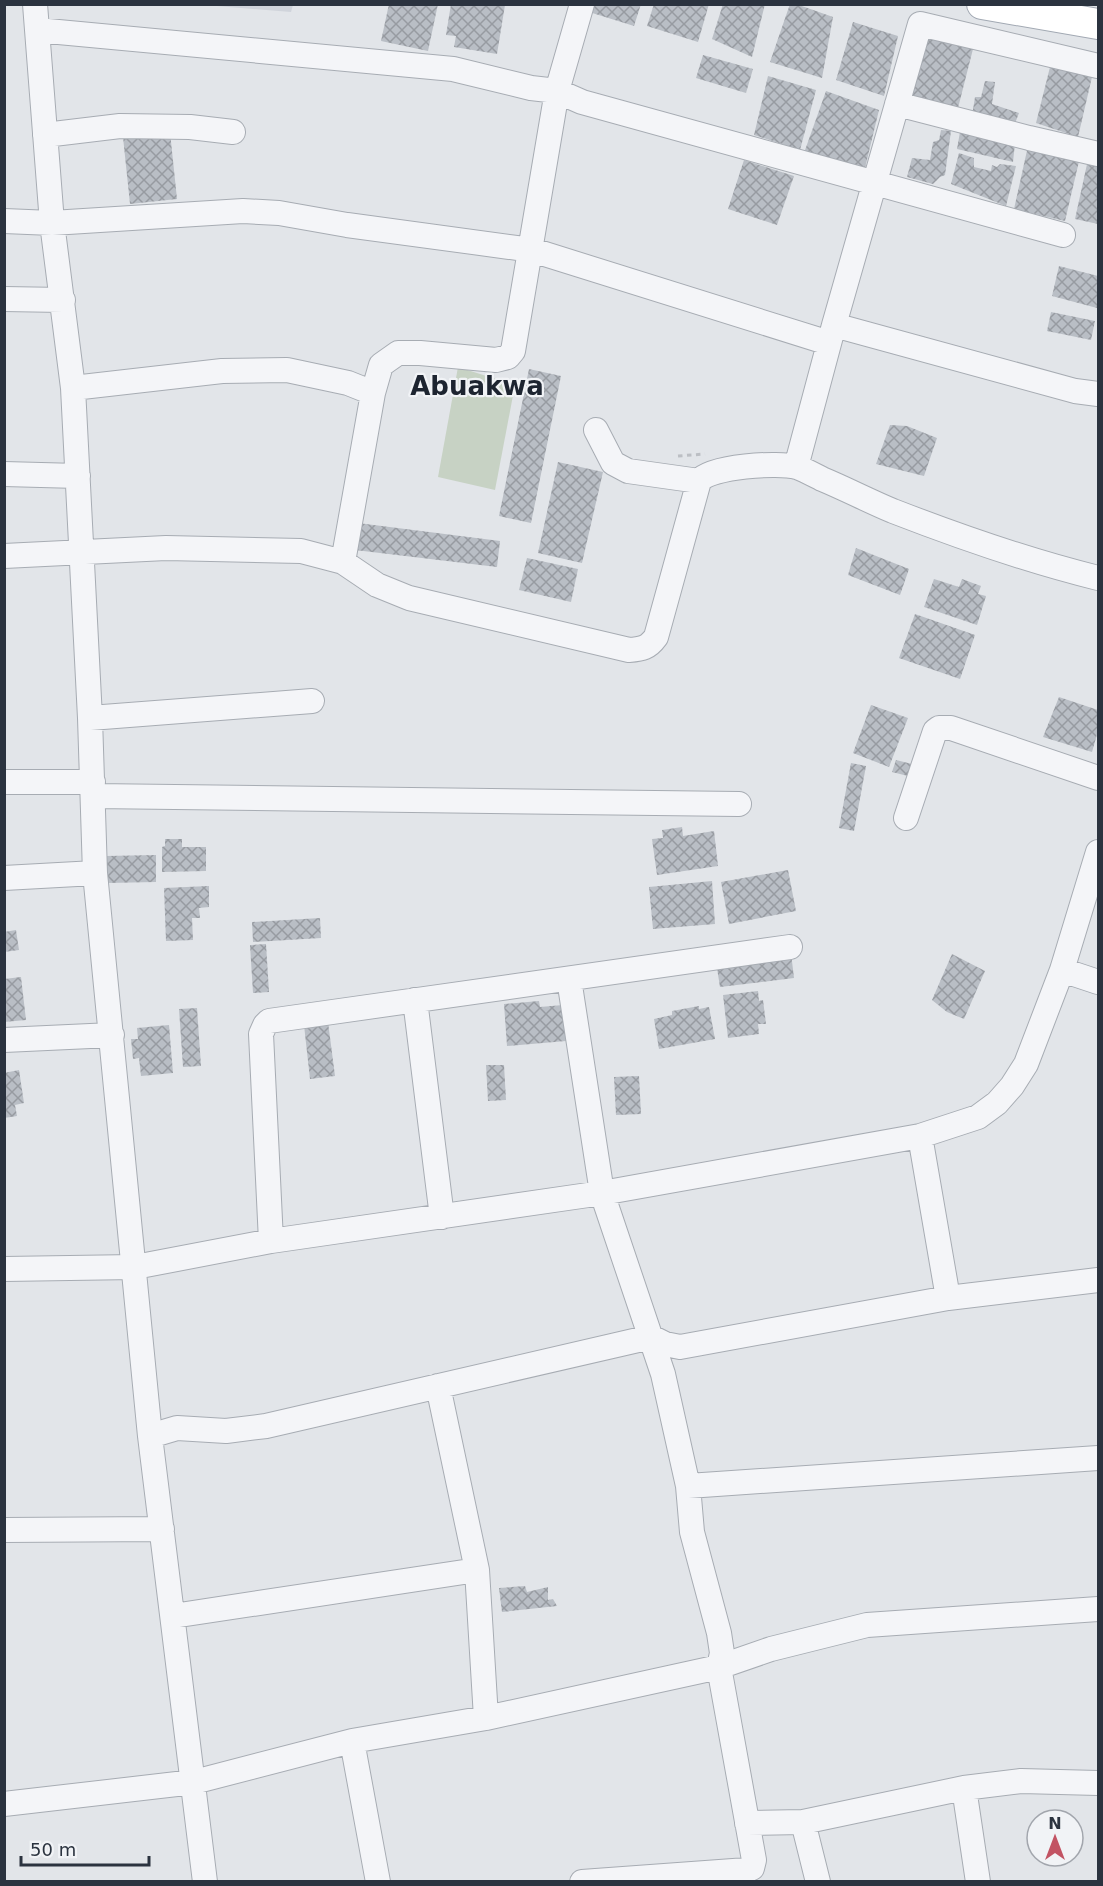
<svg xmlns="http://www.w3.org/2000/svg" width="1103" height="1886" font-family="'DejaVu Sans',sans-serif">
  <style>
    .built { fill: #d0d4db }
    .grass { fill: #c7d2c4 }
    .building { fill: url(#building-cross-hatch) }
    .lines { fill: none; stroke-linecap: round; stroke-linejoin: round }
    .minor-casing { stroke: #a7acb3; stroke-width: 26 }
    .major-casing { stroke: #a2a9b3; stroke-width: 32 }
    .path { stroke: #bcbfc4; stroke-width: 3; stroke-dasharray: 4.5 4.5; stroke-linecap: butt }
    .minor { stroke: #f4f5f8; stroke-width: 24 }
    .major { stroke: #fff; stroke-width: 30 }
    .labels { text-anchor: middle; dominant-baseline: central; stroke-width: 4.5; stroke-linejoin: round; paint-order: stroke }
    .district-label { font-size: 26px; font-weight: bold; fill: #1d2430; stroke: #f1f3f6 }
  </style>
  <defs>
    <pattern id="building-cross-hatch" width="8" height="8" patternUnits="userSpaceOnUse" patternTransform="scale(1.5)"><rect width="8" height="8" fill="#b9bec5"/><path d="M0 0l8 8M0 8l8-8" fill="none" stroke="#979ba1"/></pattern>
  </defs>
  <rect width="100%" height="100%" fill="#e2e5e9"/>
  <path class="built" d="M205,5H293L291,12Z"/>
  <path class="grass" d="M458,367L515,385L495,490L438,477Z"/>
  <path class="building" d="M389,4H438L428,51L381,41Z
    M451,4L505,5L497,54L454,47L456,36L446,35Z
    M592,4H641L634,26L589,12Z
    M654,4H709L698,42L647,26Z
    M723,4H765L752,57L712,39Z
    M790,4H796L833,17L822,78L770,62Z
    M853,22L898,36L884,96L836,80Z
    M928,37L973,49L957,112L911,100Z
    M703,55L753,69L746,93L696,78Z
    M1051,63L1092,77L1078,137L1036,123Z
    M768,76L816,90L800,150L754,135Z
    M985,81L995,82L992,104L1019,113L1014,126L972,116L975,97H981Z
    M826,91L879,110L865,168L804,153Z
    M941,130L951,131L945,175L940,177L933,184L907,177L912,158L930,160L933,142L939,140Z
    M170,132L177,199L130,204L123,137Z
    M960,132L1015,143L1013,162L957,149Z
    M1028,146L1080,157L1065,221L1014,209Z
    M959,153L974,158V167L991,171L992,165L997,167L1000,164L1016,166L1006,206L951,184Z
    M1089,155L1098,158V224L1075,219Z
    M744,160L794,176L777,225L728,209Z
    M1059,266L1098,276L1097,308L1052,296Z
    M1051,312L1095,321L1091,340L1047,331Z
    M529,369L561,376L531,523L499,516Z
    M890,425L907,426L937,438L924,476L876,464Z
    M558,462L603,472L582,563L538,553Z
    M358,523L500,541L497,567L355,550Z
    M856,548L909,569L900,595L848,575Z
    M527,558L578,569L571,602L519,590Z
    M934,579L959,587L962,579L981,586L978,594L986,596L977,625L924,607Z
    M915,614L975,635L960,679L899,658Z
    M1059,697L1098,710V731L1092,752L1043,737Z
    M871,705L908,718L889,767L853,753Z
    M896,760L912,764L908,776L892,772Z
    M851,763L866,766L854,831L839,828Z
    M682,827L683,836L714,831L718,866L657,875L652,839L663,838L662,830Z
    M165,839H182V847H206V871L162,872V847L165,846Z
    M156,855V882L107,883L106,856Z
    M788,870L796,911L729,924L721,882Z
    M712,881L715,924L653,929L649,887Z
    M209,886V907L199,908L200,918H192L193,940L166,941L164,888Z
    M320,918L321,938L253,942L252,922Z
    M16,930L19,950L4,952V932Z
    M266,944L269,992L253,993L250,945Z
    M791,953L794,978L720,987L716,962Z
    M952,954L985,971L964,1019L947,1012L932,1000Z
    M21,977L26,1020L4,1022V998H6L4,979Z
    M758,991L759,1001L763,1000L766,1024H758L759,1034L728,1038L723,995Z
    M539,1001L540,1007L563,1005L566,1041L507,1046L504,1004Z
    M699,1006V1009L709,1007L715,1039L659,1049L654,1019L672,1015V1011Z
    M197,1008L201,1066L183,1067L179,1009Z
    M328,1022L335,1076L310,1079L304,1025Z
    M169,1025L173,1073L141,1076L139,1058L133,1059L131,1039H138L137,1028Z
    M486,1065H504L506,1100L488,1101Z
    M19,1070L24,1103L15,1105L17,1116L4,1118V1073Z
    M639,1076L641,1114L616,1115L614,1077Z
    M525,1586L527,1592L548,1587V1600L553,1599L557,1606L502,1612L499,1588Z"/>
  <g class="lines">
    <defs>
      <path id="minor" d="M35,4L52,223L73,388L90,718L95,873L150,1436L205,1882
        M37,30L453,69L531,88L557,91L582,102L1063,235
        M897,104L1029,138L1098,154
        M45,135L120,126L190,127L233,132
        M4,221L52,223L243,211L279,213L347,225L532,250L829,343
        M4,299L63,300
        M834,325L1075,391L1098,394
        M73,388L222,371L287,370L348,383L373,393L381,365L398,353H420L496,360L508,357L513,351L557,91L582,4
        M596,430L613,463L628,471L699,481
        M796,467L834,325L920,24L1098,66
        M4,474L78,476
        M4,556L166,548L301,551L343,562L377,585L409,598L629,650C642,649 648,648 656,637L699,481C711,466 778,462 797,467C805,470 814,475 822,479C846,489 869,501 893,511C960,537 1029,561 1098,578
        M343,562L373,393
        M90,718L312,701
        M4,782H93
        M94,796L739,804
        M906,818L935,731L939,728H951L1098,778
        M4,878L95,873
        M1062,970L1098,982
        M569,979L602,1193L663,1374L688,1486L692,1532L719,1633L722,1653L719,1667L754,1860L752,1868L747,1870L582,1882
        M415,1000L442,1217
        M4,1040L112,1035
        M920,1136L948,1298
        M271,1241L261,1034L265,1025L269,1021L790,947
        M4,1269L135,1267L271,1241L602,1193L920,1136L978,1117L997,1103L1012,1086L1026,1064L1062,970L1098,852
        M438,1386L477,1570L486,1718
        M150,1436L177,1428L226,1431L266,1426L651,1337L665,1344L680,1347L948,1298L1098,1280
        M688,1486L1098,1458
        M4,1530L162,1529
        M173,1616L477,1570
        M352,1741L378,1882
        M964,1788L978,1882
        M4,1804L194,1782L352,1741L486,1718L719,1667L771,1649L867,1625L1098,1609
        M803,1822L818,1882
        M747,1823L803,1822L964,1788L1021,1781L1098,1783"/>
      <path id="major" d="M982,4L1098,24"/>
    </defs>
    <use href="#minor" class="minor-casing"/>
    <use href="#major" class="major-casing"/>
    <path class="path" d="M678,456L705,454"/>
    <use href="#minor" class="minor"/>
    <use href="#major" class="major"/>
  </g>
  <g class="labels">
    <g class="district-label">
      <text x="477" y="386">Abuakwa</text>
    </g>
  </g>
  <rect width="1103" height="1886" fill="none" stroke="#2b333f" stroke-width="12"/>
  <g transform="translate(1055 1838)"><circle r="28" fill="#f1f3f6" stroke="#a2a6ad" stroke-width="1.5"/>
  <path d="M0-4.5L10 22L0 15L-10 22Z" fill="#c25363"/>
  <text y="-9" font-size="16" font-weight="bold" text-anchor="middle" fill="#2b333f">N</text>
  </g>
  <path d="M21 1856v9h128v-9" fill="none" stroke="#2b333f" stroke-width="3"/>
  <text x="30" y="1856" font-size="18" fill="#2b333f" stroke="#f1f3f6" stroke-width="4.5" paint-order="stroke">50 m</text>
</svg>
